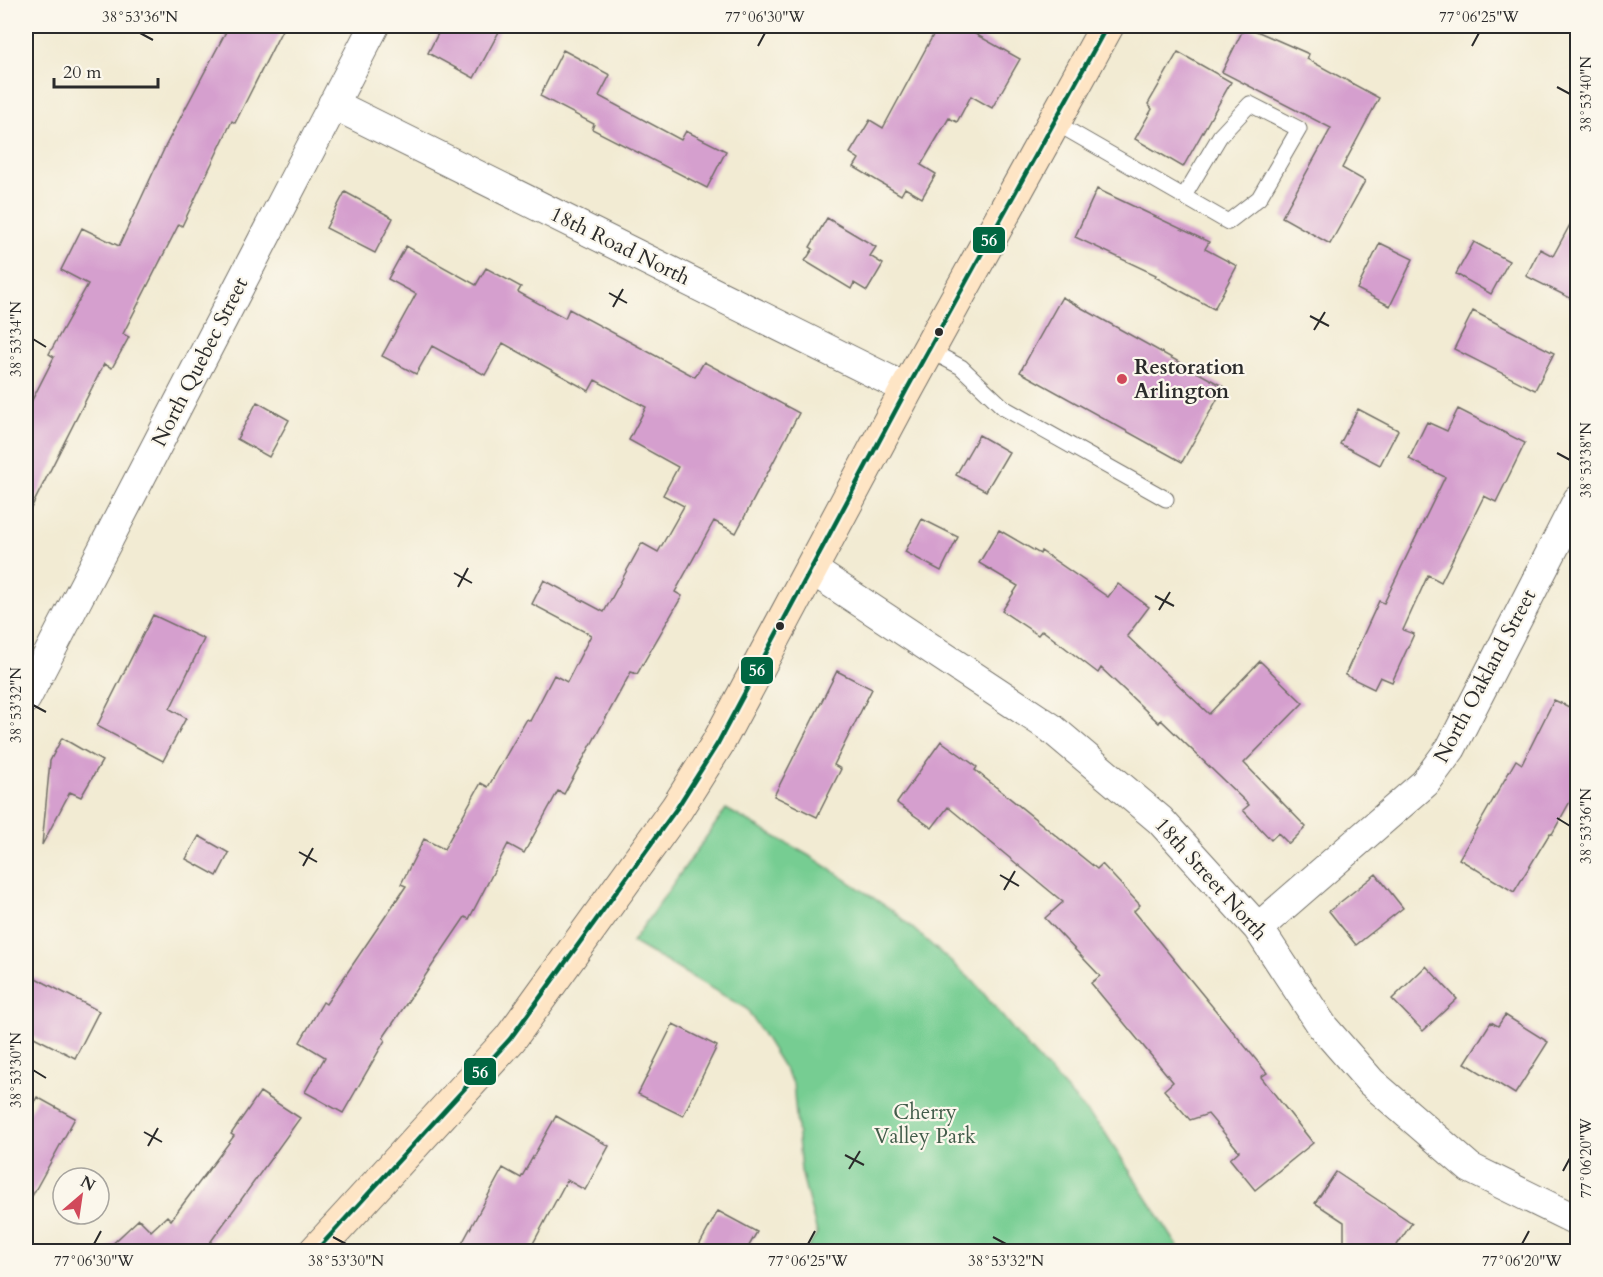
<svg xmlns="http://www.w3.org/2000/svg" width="1603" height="1277" font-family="Cardo,serif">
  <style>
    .green { fill: #76cd92; stroke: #507c5e; stroke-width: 1.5 }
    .building { fill: #d59fce }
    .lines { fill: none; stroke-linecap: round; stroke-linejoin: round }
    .lane-casing { stroke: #716e66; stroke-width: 17 }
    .street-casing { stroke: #716e66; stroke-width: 32 }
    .secondary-casing { stroke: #716e66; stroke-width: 35 }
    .lane { stroke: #fff; stroke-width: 15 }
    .street { stroke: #fff; stroke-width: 30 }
    .secondary { stroke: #fee5c5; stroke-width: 33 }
    .bus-1-casing { stroke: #fbf7ec; stroke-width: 9 }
    .bus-1 { stroke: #006641; stroke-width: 4.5 }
    .ticks { fill: none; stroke: #2b2b2b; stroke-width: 2 }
    .bus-dot { fill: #2b2b2b; stroke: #fbf7ec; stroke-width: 2 }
    .poi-dot { fill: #d1495b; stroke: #fbf7ec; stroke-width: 2 }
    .labels { text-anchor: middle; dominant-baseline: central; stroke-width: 4.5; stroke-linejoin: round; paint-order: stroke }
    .street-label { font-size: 21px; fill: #2b2b2b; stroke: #fbf7ec }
    .poi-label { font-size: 21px; font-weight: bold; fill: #2b2b2b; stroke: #fbf7ec; text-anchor: start }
    .park-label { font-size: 21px; fill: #425c4a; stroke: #fbf7ec }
    .line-badge { stroke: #fbf7ec; stroke-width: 2 }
    .badge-label { font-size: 16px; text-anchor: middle; font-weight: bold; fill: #fff }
    .neatline { fill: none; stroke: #2b2b2b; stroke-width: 2 }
    .ticks-label { font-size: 15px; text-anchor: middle; fill: #2b2b2b }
  </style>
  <rect width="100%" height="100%" fill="#fbf7ec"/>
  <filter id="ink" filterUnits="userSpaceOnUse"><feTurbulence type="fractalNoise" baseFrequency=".0167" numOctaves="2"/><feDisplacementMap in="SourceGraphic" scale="12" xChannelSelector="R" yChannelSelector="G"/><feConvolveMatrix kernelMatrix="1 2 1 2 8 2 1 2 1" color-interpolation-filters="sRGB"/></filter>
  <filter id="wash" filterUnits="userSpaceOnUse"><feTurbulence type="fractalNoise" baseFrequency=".008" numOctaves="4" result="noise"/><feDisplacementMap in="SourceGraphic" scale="24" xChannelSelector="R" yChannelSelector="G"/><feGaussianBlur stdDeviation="1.35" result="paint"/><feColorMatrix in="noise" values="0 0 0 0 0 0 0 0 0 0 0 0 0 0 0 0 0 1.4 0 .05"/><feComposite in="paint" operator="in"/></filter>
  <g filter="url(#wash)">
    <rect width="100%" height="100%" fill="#f2ebd3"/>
    <path class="green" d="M726,809L815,859L893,911L975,983L1029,1049L1104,1131L1181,1251H806L817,1233L801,1171L793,1083L747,1009L632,942Z"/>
    <g id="blocks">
      <path class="building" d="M229,26H284L235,123L232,121L182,226L179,224L123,334L129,337L112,368L104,364L26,518V412L54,357L49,354L88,284L61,270L82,228L119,246L166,145Z
        M442,26H502L474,78L428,53Z
        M938,26H961L1020,59L992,108L971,96L957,122L949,118L921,165L936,174L922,198L905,188L901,195L854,167L859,159L850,153L870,120L883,128Z
        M1245,26L1309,54L1307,59L1379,98L1342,168L1365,181L1330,244L1282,217L1331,128L1222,72Z
        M563,50L610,75L599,96L681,140L686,131L726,151L707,188L592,129L594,124L540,96Z
        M1178,52L1231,82L1183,167L1135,139L1152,109L1148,104Z
        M1097,189L1209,242L1205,249L1237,266L1214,309L1155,277L1156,275L1075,237Z
        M345,192L393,218L375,253L326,228Z
        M1578,210V302L1526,276L1540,249L1553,256Z
        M827,218L876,247L870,256L883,264L867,291L854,283L851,289L805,261L813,249L810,247Z
        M1474,242L1509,261L1491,294L1456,274Z
        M1380,243L1413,259L1390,306L1357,289Z
        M406,246L476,285L486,268L521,287L518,292L565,318L569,309L695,377L704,362L799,413L736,533L714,521L675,592L682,596L637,674L631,672L564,794L558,791L524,853L508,844L469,919L465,917L383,1038L385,1040L343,1113L305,1092L325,1057L300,1042L323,1002L326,1004L406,886L401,884L424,839L444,849L481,783L488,787L527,719L530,721L554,675L567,682L591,635L532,604L544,580L604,612L642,543L658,552L684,506L663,495L678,467L629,440L646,407L595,380L589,391L503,343L485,375L432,346L416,374L382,356L416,294L388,279Z
        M1062,297L1224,387L1182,462L1020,372Z
        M1473,311L1554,353L1535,390L1454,349Z
        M257,402L289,420L269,457L237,439Z
        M1358,409L1398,430L1380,465L1340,444Z
        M1458,409L1525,443L1496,502L1484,496L1441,582L1428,575L1403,630L1414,634L1392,682L1380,677L1374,689L1345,675L1379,601L1384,603L1445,477L1409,459L1427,422L1447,431Z
        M979,435L1009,452L986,491L956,475Z
        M922,519L958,537L941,571L905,552Z
        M999,530L1040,554L1041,551L1108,597L1118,584L1149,607L1127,636L1209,714L1260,661L1303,703L1244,763L1306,827L1289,844L1278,833L1271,840L1243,810L1249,805L1161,720L1159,723L1101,668L1098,673L1042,630L1038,635L1002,611L1018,586L979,563Z
        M153,615L204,639L170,709L186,718L163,761L97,726Z
        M837,671L872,689L834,765L841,769L817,817L774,796Z
        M1554,700L1578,711V787L1552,834L1550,833L1514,892L1459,859L1516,760L1522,764Z
        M62,738L102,761L81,797L70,792L42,845L50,761Z
        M941,741L977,767L975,770L1097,869L1102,864L1140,905L1134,911L1267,1073L1261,1077L1313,1143L1255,1190L1230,1159L1239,1151L1208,1114L1190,1120L1164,1090L1173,1082L1091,983L1100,976L1045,918L1063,902L948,807L932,828L897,803Z
        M199,836L229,853L217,876L186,859Z
        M1376,874L1403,908L1356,945L1329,911Z
        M1426,966L1457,999L1423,1031L1392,999Z
        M26,973L99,1011L75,1058L26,1033Z
        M1505,1015L1548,1042L1515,1094L1465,1063L1491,1022L1498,1026Z
        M673,1024L717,1046L683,1116L638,1094Z
        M260,1092L300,1118L204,1251H105L139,1219L151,1231L167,1216L171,1220L234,1136L231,1134Z
        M37,1097L75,1118L26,1207V1118Z
        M556,1116L609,1146L585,1190L567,1180L529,1251H458L503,1168L521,1178Z
        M1336,1172L1412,1223L1393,1251H1344V1222L1315,1203Z
        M718,1211L757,1232L746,1251H696Z"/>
    </g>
  </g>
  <g filter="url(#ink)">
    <use href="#blocks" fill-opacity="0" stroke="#716e66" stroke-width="1.5"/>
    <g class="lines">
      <defs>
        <path id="lane" d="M1056,123L1228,222L1259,198L1299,129L1250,104L1220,136L1184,196
          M929,350L961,367L1004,408L1166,499"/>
        <path id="street" d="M333,104L907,389
          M811,569L1051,728L1160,820L1258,928L1323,1027L1371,1082L1470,1168L1578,1221
          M26,698L374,26
          M1258,928L1425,783L1451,748L1578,500"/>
        <path id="secondary" d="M315,1252L510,1039L677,808L718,743L907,389L1107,26"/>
      </defs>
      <use href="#lane" class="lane-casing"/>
      <use href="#street" class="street-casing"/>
      <use href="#secondary" class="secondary-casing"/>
      <use href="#lane" class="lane"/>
      <use href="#street" class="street"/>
      <use href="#secondary" class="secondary"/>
      <defs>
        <path id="bus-1" d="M315,1252L510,1039L677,808L718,743L907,389L1107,26"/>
      </defs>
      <use href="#bus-1" class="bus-1-casing"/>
      <use href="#bus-1" class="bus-1"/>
    </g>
  </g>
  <path class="ticks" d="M140,33L153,40M758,46L765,33M1472,46L1479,33M1557,87L1570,94M609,293L627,303M613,307L623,289M1310,316L1329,326M1314,330L1325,312M33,339L46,347M1557,453L1570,460M454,573L472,583M458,587L468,568M1155,596L1174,606M1159,610L1170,592M33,705L46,712M1557,818L1570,826M299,852L317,862M303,866L313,848M1000,875L1019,886M1004,890L1015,871M33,1070L46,1078M144,1132L162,1142M148,1146L158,1128M845,1155L864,1165M849,1169L860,1151M1563,1171L1570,1158M333,1237L346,1244M993,1237L1006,1244M94,1244L101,1231M808,1244L815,1231M1522,1244L1529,1231"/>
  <g class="bus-dot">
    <circle cx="939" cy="332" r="5"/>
    <circle cx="780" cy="626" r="5"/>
  </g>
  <circle class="poi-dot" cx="1122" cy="379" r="6"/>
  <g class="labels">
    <g class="street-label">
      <text transform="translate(620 246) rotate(26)">18th Road North</text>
      <text transform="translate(200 362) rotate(-63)">North Quebec Street</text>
      <text transform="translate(1485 676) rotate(-62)">North Oakland Street</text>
      <text transform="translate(1211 879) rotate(48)">18th Street North</text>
    </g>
    <g class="poi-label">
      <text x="1134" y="367">Restoration<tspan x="1134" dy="24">Arlington</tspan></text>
    </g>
    <g class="park-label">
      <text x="925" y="1112">Cherry<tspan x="925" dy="24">Valley Park</tspan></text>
    </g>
  </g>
  <g class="line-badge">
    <rect x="972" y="226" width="34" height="28" rx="6" fill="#006641"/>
    <rect x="740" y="656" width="34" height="29" rx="6" fill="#006641"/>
    <rect x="463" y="1057" width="34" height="29" rx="6" fill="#006641"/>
  </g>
  <g class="badge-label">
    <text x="989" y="246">56</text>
    <text x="757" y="676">56</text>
    <text x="480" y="1078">56</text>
  </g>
  <rect width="1603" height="1277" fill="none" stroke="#fbf7ec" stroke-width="66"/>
  <g transform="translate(81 1196) rotate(29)"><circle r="28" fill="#fbf7ec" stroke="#a8a59f" stroke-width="1.5"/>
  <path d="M0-4.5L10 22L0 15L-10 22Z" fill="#d1495b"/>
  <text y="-9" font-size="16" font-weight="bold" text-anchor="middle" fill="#2b2b2b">N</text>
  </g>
  <path d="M54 78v9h104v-9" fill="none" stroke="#2b2b2b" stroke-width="3"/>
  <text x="63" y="78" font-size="18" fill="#2b2b2b" stroke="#fbf7ec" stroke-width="4.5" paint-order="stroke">20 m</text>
  <rect x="33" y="33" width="1537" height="1211" class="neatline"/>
  <g class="ticks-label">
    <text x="140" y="22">38°53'36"N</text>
    <text x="765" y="22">77°06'30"W</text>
    <text x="1479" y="22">77°06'25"W</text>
    <text transform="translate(1586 94) rotate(-90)" y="5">38°53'40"N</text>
    <text transform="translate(16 339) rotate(-90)" y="5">38°53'34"N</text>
    <text transform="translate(1586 460) rotate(-90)" y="5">38°53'38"N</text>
    <text transform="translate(16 705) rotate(-90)" y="5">38°53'32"N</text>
    <text transform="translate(1586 826) rotate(-90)" y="5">38°53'36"N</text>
    <text transform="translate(16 1070) rotate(-90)" y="5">38°53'30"N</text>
    <text transform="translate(1586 1158) rotate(-90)" y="5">77°06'20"W</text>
    <text x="94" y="1266">77°06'30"W</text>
    <text x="346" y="1266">38°53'30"N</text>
    <text x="808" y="1266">77°06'25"W</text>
    <text x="1006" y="1266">38°53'32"N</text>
    <text x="1522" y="1266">77°06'20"W</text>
  </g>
</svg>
